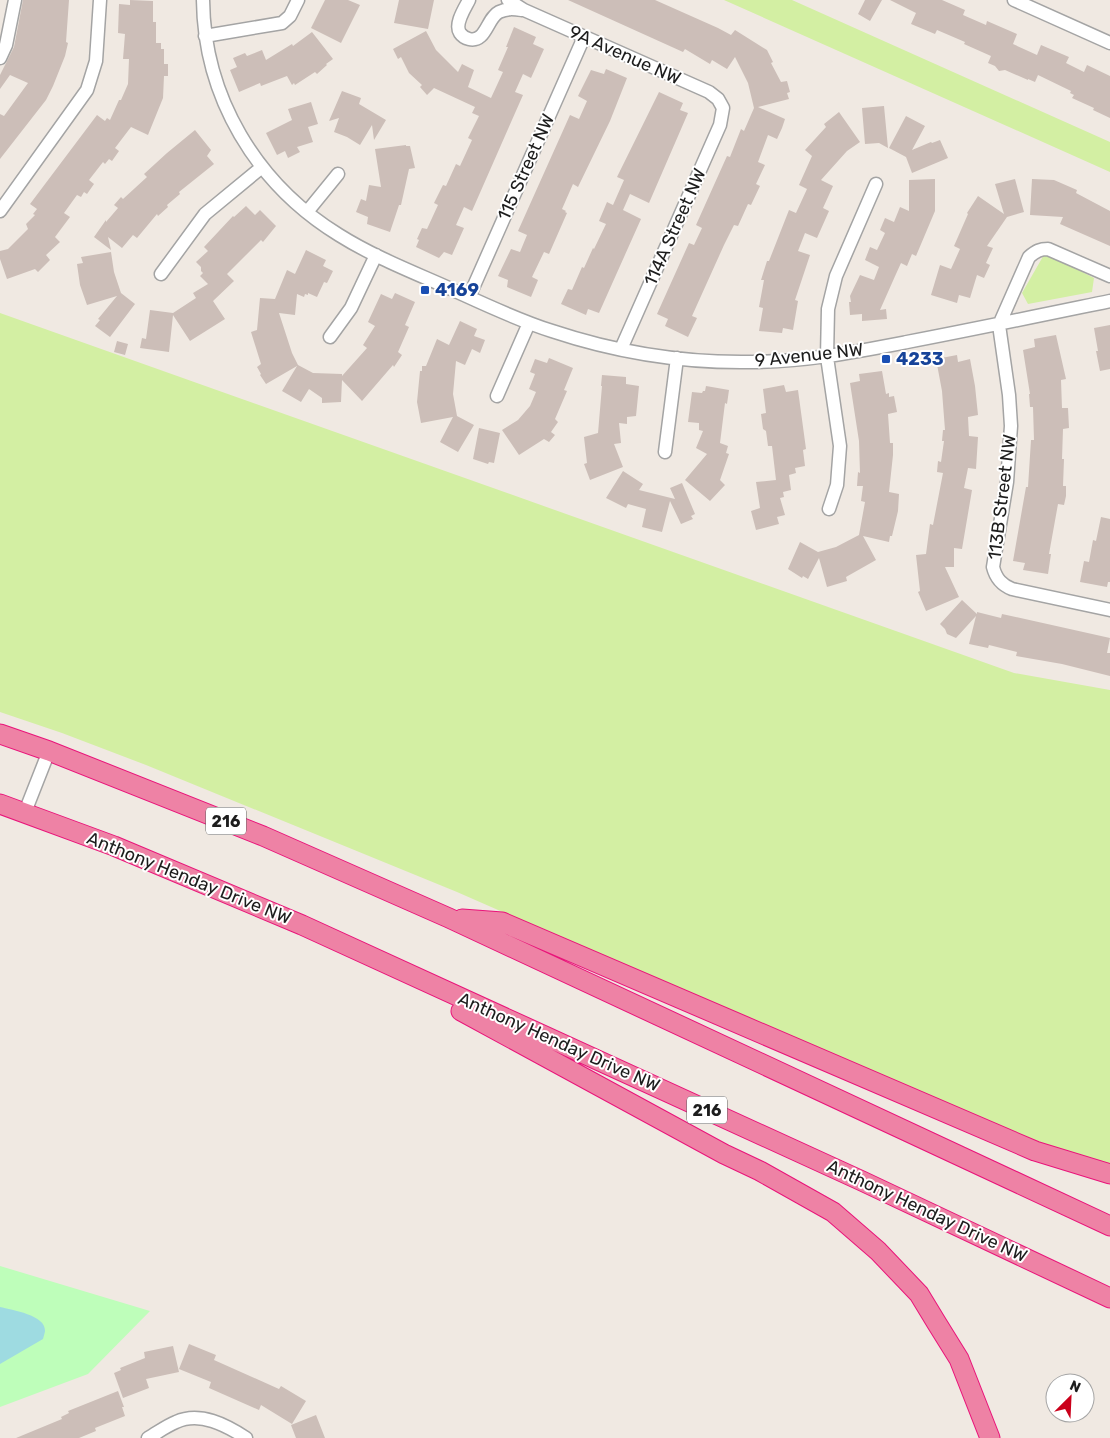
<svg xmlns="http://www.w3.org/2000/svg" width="1110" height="1438" font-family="Rubik,sans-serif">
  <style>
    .grass { fill: #d3efa3 }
    .park { fill: #befeba }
    .water { fill: #9edbe1 }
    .building { fill: #ccbeb8 }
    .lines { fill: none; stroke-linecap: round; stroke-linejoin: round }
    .minor-casing { stroke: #a4a4a4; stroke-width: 15 }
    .highway-casing { stroke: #e9147a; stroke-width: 21 }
    .minor { stroke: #fff; stroke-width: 12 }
    .highway { stroke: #ee82a5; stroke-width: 19 }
    .transit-dot { fill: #1a4fb4; stroke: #fff; stroke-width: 2 }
    .labels { text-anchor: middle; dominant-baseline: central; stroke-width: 4; stroke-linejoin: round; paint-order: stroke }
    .shield { fill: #fff; stroke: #616161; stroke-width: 1 }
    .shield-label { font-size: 16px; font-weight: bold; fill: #1d1d1d }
    .street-label { font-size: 18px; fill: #1d1d1d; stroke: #fff }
    .transit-label { font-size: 18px; font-weight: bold; fill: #164399; stroke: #fff; text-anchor: start }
  </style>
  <rect width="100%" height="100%" fill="#f0e9e2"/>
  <path class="grass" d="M724,0H792L1110,142V172Z
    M1045,253L1094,278L1092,292L1028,304L1022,293Z
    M0,313L1014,673L1110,690V1165L1046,1148L706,1001L457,892L146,765L62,733L0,712Z"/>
  <path class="park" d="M0,1266L150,1311L88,1374L0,1407Z"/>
  <path class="water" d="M0,1307C12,1310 46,1315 45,1331C45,1332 43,1339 43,1339L0,1364Z"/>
  <path class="building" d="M23,0H69L66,42L68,43L65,56L53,86L46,100L0,159V114L4,116L28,83L10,75L0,89V75L14,47Z
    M130,0L153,1V22H156V43H161V49H164V64H168V76H164L163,98L148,135L131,127L115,148L119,151L112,161L109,159L105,164L103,162L89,180L94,184L87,194L84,192L81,197L77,195L64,213L70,217L55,237L60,242L46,255L50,260L38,272L35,269L7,279L0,259V251L8,249L28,229L26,224L35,215L33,214L37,209L30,204L97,115L105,121L107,118L110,120L119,100H121L128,84L129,59H123L125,34L118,33L119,4L130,5Z
    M325,0H348L360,5L341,43L311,28Z
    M399,0H434L428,29L394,23Z
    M568,0H655L718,28L731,35L735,30L767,50L773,62L771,63L781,82L787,81L790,92L787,93L789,99L758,107L785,119L782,128L777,139L768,135L758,162L765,165L756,184L760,186L751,205L748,204L738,226L734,225L724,245L692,316L697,318L688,337L665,326L668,319L657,314L689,243L694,245L702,228L696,225L727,156L730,157L741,129L744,131L754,108L748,83L735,57L727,69L712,60L710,64L685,49L683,52Z
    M865,0H882L870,21L858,14Z
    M890,0H942L965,10L963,15L986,25L987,21L1017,34L1013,44L1037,55L1041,45L1069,57L1066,63L1084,72L1087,65L1110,76V118L1093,110L1094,108L1072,98L1074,95L1070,93L1071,91L1038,75L1035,82L1028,79V80L1005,70L999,71L995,66L988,63L991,56L964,44L965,42L937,30L935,34L911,24L916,13Z
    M514,27L536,37L533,44L544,49L531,78L523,74L515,92L523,95L472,211L464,207L456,225L464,228L452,255L444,252L439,258L416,247L419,240L417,239L422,228L427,229L438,205L434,203L443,185L446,186L456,164L460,166L472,140L468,138L479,116L472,113L475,107L434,88L427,95L420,87L422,85L409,73L401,57L398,59L393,49L426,31L436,50L458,72L462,64L474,70L468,87L491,98L503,72L498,70L508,47H506Z
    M312,32L333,59L326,64L327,65L317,74L315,72L295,85L294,83L292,85L287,76L261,86L260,83L239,92L230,70L237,67L233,58L245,53L247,56L262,50L266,60L292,44L293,46Z
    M606,69L627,78L610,121L578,187L573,184L562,209L566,211L565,212L567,213L549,254L544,252L532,277L538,280L531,297L507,287L508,280L498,276L511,249L520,252L527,235L518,231L570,115L579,119L587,101L578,96L591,70L604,74Z
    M342,91L361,98L359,104L386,120L374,140L372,125L360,145L347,137L334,132L339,118L329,121Z
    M659,92L683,103L680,110L688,113L649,203L630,194L623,210L641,219L599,313L588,309L586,315L561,304L568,289L572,290L582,267L584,268L593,248L594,249L606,224L599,221L607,202L613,205L624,180L617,177Z
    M311,102L318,124L308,127L313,142L297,147L300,152L288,158L285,151L277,155L266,133L292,120L288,109Z
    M884,106L888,148L879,143L865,144L862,108Z
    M839,112L860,142L847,151L821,180L833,186L823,208L829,211L817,238L805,233L798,251L810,255L795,300L798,301L793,330L783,328L782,333L759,331L763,308L759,307L764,280H761L767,261H769L789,210L796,213L807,189L799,185L812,156L805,150L826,127L824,124Z
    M906,116L925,126L912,150L931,142L932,143L940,140L948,158L912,173L906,157L889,148Z
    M195,130L211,150L207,156L214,164L179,192L180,194L167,205L168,207L158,216L157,214L137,238L133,235L122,248L108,237L111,250L94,237L106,220V222L118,208L114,205L121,197L123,199L147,177L144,174L167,153Z
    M406,145V146H410L415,168L409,169L401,205H399L390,232L367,224L368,217L356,212L361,199L366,201L369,185L381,187L375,149Z
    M935,179V211L916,256L912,254L907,266L901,263L896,274L880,310L886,309L887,319L862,321V314L850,315L849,302H851L850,296L860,275L874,280L879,267L865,260L870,247L877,250L885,233L880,230L885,218L894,222L900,207L909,211V180Z
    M1015,179L1024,212L1007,217L987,246L993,248L986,263L990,265L984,278L977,275L970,298L959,295L957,303L931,295L940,265L951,269L960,249L954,246L968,214L967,213L978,196L1004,214L995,184Z
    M1032,179L1054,180L1077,190L1076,193L1110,211V246L1060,224L1063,217L1030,215Z
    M246,206L255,215L260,210L276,226L263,242L261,240L227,274L234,281L213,301L225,319L190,341L173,315L169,352L140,348L142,338L146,339L150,310L173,313L196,298L193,293L208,284L200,276L203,273L201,271V267L196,262L208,251L204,247L233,216L234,217Z
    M306,250L326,260L323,266L333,271L327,283L324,282L317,297L308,293V295L305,294L304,297L297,294L295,315L279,313L292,353L298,365L313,373L342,374V376L367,348L363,345L375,326L368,322L381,294L392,299L395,293L415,302L405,325L409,327L398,352L402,355L394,367L393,365L362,401L342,380L341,402L322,403V398L309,389L301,402L282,391L297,366L266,384L260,375L261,374L257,367L261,364L251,332L257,330L260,298L275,299L287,270L295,274Z
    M111,252L114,272L121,293L135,304L110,337L95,326L100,320L98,319L117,296L87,305L80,285L77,264L83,263L81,257Z
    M460,321L477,329L474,336L485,340L480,353L472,349L465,365L456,361L453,394L457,416L474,425L458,452L440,442L453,417L421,423L417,402L420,371H422V366H426L437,339L449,345Z
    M1110,325V369L1100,371L1096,351H1098L1094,328Z
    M1056,335L1066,379L1061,380L1062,408H1068L1069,428L1063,429L1062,459H1064L1063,486H1066V496L1064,505L1058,504L1049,554H1051L1048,574L1023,570L1025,563L1013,561L1026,487H1028L1031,440H1034L1033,407H1030L1029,394H1030L1023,350L1035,347L1034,339Z
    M117,341L128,344L125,355L114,352Z
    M957,355L958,362L970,359L975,386L978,415L968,417L969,436L978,437L976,469L968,468L964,488L972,490L962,549L954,548V567H945L959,597L926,611L918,592L920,591L916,555L926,554L930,524L933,525L943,473L937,472L938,461L941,462L944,441H942L943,430H945L942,391L936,359Z
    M549,358L573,368L564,390L567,391L555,419L558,422L551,432L555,435L549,442L544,439L519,455L502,430L518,420L530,406L536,392L529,389L535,374L530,372L535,359L547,363Z
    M882,371L886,394L889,393V397L894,396L897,412L888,414L890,443H893V455L889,492L899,494L898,511L892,536H890L889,542L863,536L876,560L846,577L847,581L827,587L819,558L808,579L803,576L802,578L788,569L800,542L818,552L836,547L859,535L865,502L861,501L863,486H857L858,472L860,473L859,441L850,383L860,381L859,374Z
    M602,375L626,377V384L639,386L636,416L627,417V424L619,423L621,443L614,444L623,467L590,480L584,464L587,463L584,437L598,433L602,386H601Z
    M784,385L786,392L798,390L806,449L803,450L805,466L795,468L796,473L789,475L791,490L783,492L784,497L780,498L785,515L777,517L779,524L756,530L751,511L760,508L756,482L776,480L772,446H768L766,431L763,429L761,414L766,413L763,389Z
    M706,386L729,390L727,404L725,403L720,443L728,446L726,453L729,454L720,480L725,485L710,501L685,480L707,454L696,448L703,431L699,430V423L688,422L692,392L702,393L703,391H705Z
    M479,428L500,433L494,463L489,462L488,464L473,459Z
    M623,471L643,484L639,490L675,499L670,488L682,483L695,514L691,516L693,519L681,524L670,501L662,532L642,527L646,509L628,504L626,508L606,498Z
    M1101,517L1110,519V582H1108L1107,587L1080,582L1084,561L1089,562L1093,540L1096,541Z
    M962,600L977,614V612L1001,618L1002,614L1110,638L1107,653H1110V676L1062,664L1016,656L1017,652L989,645L988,648L969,644L976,616L956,638L947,634L945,629L940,624Z
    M189,1344L216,1355L214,1360L279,1389L281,1386L306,1401L292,1424L261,1405L259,1410L209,1388L211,1382L179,1369Z
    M173,1346L179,1372L146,1379L149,1388L123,1398L114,1373L121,1370L120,1368L145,1358L144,1352Z
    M118,1391L124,1407H122L125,1416L95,1428L96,1431L79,1438H16L62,1419L61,1417L69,1413L68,1411Z
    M316,1415L325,1438H296L291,1425Z"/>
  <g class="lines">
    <defs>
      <path id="minor" d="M203,0C204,97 256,184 339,235C374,257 413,272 451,289C484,304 517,320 552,331C615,352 684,363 750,362C804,362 855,352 907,342C975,329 1042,315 1110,301
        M469,0C465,8 454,24 460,33C462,36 465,38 469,39C486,43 487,18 499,12C507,8 514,9 522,10
        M508,0L524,10L709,92L718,99L723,108L720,125L621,349
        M1014,0L1110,43
        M205,36L282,23L290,16L298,0
        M0,58L6,45L15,0
        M0,211L87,90L96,61L100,0
        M307,212L338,174
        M161,274L205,214L262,167
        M1110,276L1048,249C1040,249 1036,251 1029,257L999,325L1009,395L1011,426L1007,482L993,567C996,579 1002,585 1012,589L1110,610
        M469,297L584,37
        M330,337L351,308L376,255
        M497,396L529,323
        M665,452L677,358
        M829,509L837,485L840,446L827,357L828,309L836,276L876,184
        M25,812L49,751
        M148,1438C157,1433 166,1426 176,1422C200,1411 226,1425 246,1438"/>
      <path id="highway" d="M0,734L49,751L263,836L449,918L1110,1226
        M0,804L114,846L302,925L862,1181L1110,1298
        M462,919L502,922L1035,1151L1110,1174
        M461,1011L724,1154L760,1171L833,1212L878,1251L919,1294L936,1322L959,1359L990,1438"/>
    </defs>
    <use href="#minor" class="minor-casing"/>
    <use href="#highway" class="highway-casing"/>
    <use href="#minor" class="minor"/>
    <use href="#highway" class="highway"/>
  </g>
  <g class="transit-dot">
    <rect x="420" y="285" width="10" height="10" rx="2.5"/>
    <rect x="881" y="354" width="10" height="10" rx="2.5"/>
  </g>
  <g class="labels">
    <g class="shield">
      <rect x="206" y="807.5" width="40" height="27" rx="4"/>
      <rect x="687" y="1096.5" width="40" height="27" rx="4"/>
    </g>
    <g class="shield-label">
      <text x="226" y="821">216</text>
      <text x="707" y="1110">216</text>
    </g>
    <g class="street-label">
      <text transform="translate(625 55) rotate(24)">9A Avenue NW</text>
      <text transform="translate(526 167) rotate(-66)">115 Street NW</text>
      <text transform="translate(675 227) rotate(-66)">114A Street NW</text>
      <text transform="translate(809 355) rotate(-6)">9 Avenue NW</text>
      <text transform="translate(1002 497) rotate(-83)">113B Street NW</text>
      <text transform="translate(189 878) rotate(22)">Anthony Henday Drive NW</text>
      <text transform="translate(559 1042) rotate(24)">Anthony Henday Drive NW</text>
      <text transform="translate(927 1211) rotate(25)">Anthony Henday Drive NW</text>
    </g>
    <g class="transit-label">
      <text x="435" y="290">4169</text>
      <text x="896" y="359">4233</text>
    </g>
  </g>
  <g transform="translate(1070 1398) rotate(24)"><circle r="24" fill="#ffffff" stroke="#a5a5a5"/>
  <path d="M0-4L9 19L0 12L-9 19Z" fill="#cb001b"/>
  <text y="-8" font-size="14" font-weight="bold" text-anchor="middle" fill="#1d1d1d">N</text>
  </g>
</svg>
